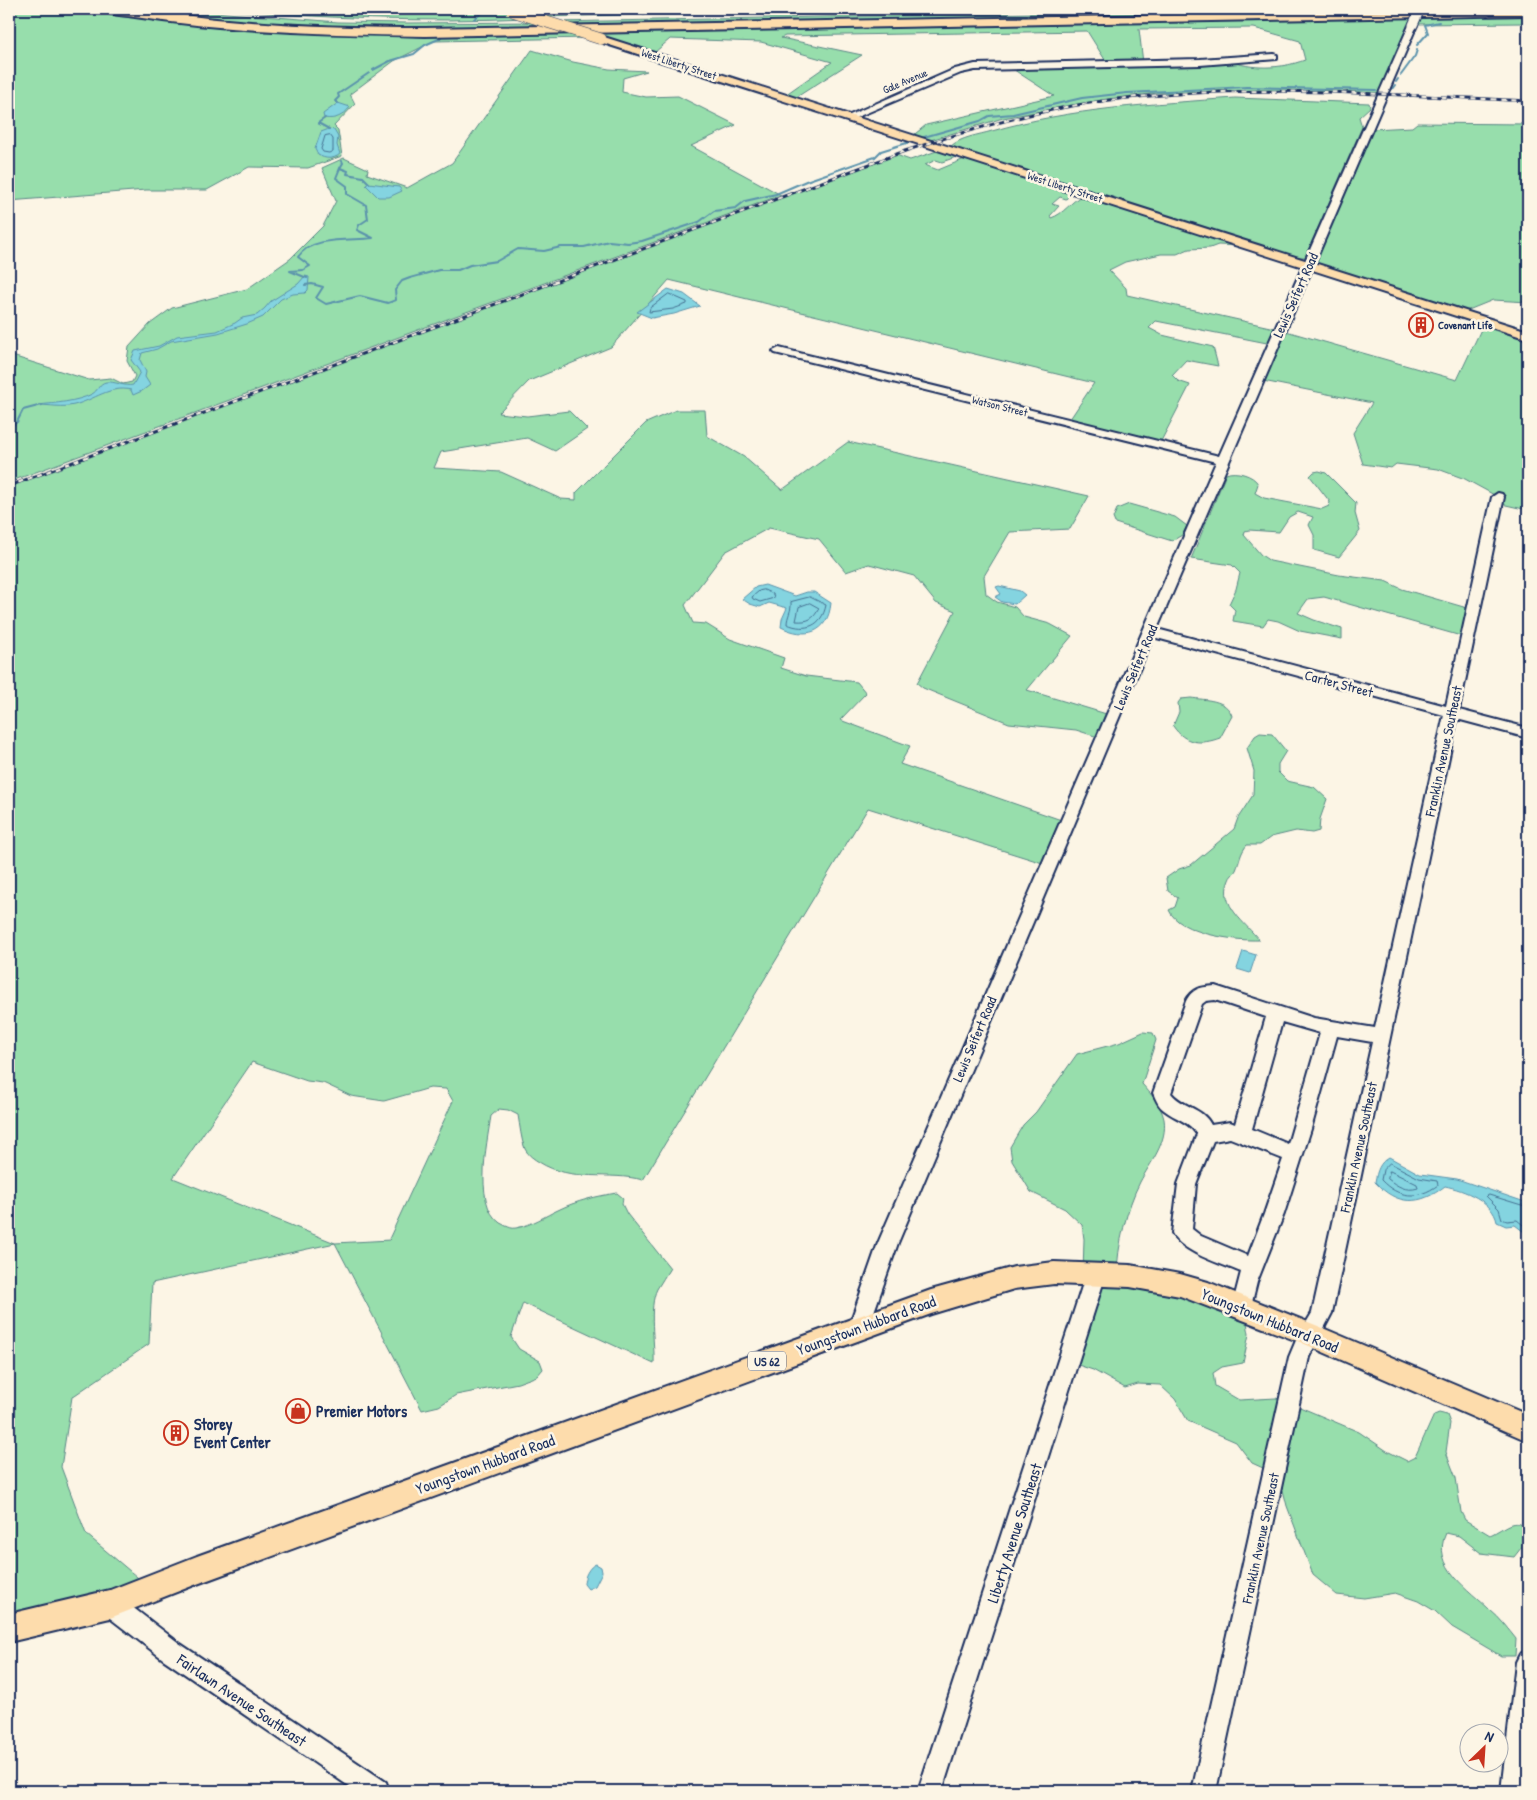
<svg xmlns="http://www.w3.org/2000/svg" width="1537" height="1800" font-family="'Patrick Hand',sans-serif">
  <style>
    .green { fill: #97deac; stroke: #598685; fill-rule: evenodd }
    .water { fill: #84d4e0; stroke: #5a92ac }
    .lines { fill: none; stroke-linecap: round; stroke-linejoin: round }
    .shore { stroke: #457192; stroke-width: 1 }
    .stream { stroke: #5a92ac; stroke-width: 2 }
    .minor-casing { stroke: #1b2f5e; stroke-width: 4 }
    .major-casing { stroke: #1b2f5e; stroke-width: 4 }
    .highway-casing { stroke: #1b2f5e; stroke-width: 4 }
    .minor { fill: #fcf5e5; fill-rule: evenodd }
    .major { fill: #fddcac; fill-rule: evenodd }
    .highway { fill: #fddcac; fill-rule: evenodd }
    .rail-casing { stroke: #1b2f5e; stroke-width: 3 }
    .rail { stroke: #fcf5e5; stroke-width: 2; stroke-dasharray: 5; stroke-linecap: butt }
    .minor-bridge-casing { stroke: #1b2f5e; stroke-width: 11; stroke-linecap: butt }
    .major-bridge-casing { stroke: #1b2f5e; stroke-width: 12; stroke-linecap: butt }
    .minor-bridge { stroke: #fcf5e5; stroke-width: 9 }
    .major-bridge { stroke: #fddcac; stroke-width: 11 }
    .labels { text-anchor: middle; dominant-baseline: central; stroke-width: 5; stroke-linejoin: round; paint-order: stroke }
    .far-street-label { font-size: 11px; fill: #1b2f5e; stroke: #fcf5e5 }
    .far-poi-label { font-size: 11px; font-weight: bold; fill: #1b2f5e; stroke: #fcf5e5; text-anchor: start }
    .shield { fill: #fcf5e5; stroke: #5e6a86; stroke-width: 1 }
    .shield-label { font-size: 12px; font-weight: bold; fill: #1b2f5e }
    .street-label { font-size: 14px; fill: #1b2f5e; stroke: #fcf5e5 }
    .near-street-label { font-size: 16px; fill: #1b2f5e; stroke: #fcf5e5 }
    .near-poi-label { font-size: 16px; font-weight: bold; fill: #1b2f5e; stroke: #fcf5e5; text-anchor: start }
  </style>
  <rect width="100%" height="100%" fill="#fcf5e5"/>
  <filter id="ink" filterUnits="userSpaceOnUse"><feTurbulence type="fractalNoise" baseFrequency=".02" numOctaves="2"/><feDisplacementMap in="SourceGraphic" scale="10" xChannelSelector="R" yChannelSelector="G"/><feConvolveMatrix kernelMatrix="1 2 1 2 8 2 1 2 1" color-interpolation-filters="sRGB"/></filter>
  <g filter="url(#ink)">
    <path class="green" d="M9,9H91L271,30L573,33L589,38L434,41L394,61L350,94L355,104L334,126L338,130L342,156L308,168L249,167L207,190H146L9,201Z
      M122,9H176L338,22L408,23L541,22L561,29L433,31L274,25Z
      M216,9H313L453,13C479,5 502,10 527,18C423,23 319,18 216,9Z
      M513,9H830L540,17Z
      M879,9H1073L815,12Z
      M1245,9L1371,10L1369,12L577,29L554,22Z
      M1528,14V30L1523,23L1416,24L1420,16Z
      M1412,17L1409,24L1413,25L1383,94L1258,90L1158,93L1107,99L1003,118L924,142L910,138L926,125L1054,96L1008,66L1107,63L1087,31L785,36L781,38L862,55L792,100L782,97L832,62L761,42L670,39L654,53L587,32ZM1254,28L1300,41L1305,60C1280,69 1252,70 1227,60L1143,63L1139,29Z
      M532,50L573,62L609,69L647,71L623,78L622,92L646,97L678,96L736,125L691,146L781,195L9,482V355L89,380L111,378L123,384L132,382L135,376L127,361L129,347L150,324L172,308L247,289L290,259L323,226L336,201L322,168L344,158L368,169L367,174L407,188L452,163Z
      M1235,98L1369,103L1370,107L1359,117L1362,127L1305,257H1295L950,147C960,137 979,135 992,131C1072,108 1153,104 1235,98Z
      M1417,123L1528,124V302L1493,300L1461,313L1308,264L1372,129L1412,127Z
      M940,150L959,156L942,162L936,160L925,165L938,170L967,158L1073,192L1066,199L1060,197L1052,204L1059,206L1050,216L1051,218C1064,214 1071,201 1083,195L1241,246L1218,245L1210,248L1189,249L1177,254H1161L1125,262L1109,270L1126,288L1127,295L1279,329L1457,380L1485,321L1528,335V510L1497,503L1498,497L1465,479L1438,469L1396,464L1391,468L1363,464L1353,433L1372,403L1258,380L1272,344L1156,321L1149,328L1162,335L1213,347L1218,366L1186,360L1172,375L1178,381L1190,385L1159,445L1068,422L1094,383L669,280L611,347L529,381L498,413L527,416L569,411L587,429L555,451L527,438L441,452L434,468L501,472L561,499L576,500V493L646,423L676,410H705L707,436L744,457L782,490L848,442L1089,496L1070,529L1010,532L984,576L986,594L997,602L1015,607L1024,617L1050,624L1072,636L1027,690L1113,716L1104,739L1076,730L1009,723L923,688L917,683L955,611L936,603L914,576L869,564L846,572L819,539L769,528L725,552L685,605L693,623L706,624L730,639L784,658L781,668L806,676L857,682L866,693L840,720L910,746L900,764L1067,822L1049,865L868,808L643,1180C609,1171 572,1183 539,1162C534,1159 528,1155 525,1149C521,1139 520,1126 518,1115L508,1110L499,1109L491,1116C487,1143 471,1213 506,1226C509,1227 512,1229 516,1228C532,1225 545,1216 558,1210C576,1201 597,1196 617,1193L623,1198L622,1204L627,1214L670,1268C666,1275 661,1282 657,1289C648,1307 655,1343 654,1364L523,1303L511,1337L519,1349L540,1361L543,1369L537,1376L518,1383L456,1395L439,1406L422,1410L335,1243L152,1283L149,1344L72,1397L61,1467L86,1534L150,1588L9,1628V486L896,155L910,160ZM252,1062L307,1081L323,1083L351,1096L384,1101L430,1088L446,1089L453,1101L389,1239L390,1240L335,1243L173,1178Z
      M1319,471L1326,473L1356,503L1355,513L1360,531L1339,557L1314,550V535L1309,525L1313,517L1298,512L1289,517L1279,532L1249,530L1245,531L1244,535L1261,555L1270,561L1339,575L1385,581L1402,589L1467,608L1461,636L1324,597L1308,599L1298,613L1314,620L1342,629V639L1300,631L1278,621L1268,619L1263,626L1233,621L1235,610L1229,604L1236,589L1240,573L1232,565L1191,559L1226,474C1235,470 1254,475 1258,484L1255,493L1264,498L1322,509L1329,506L1330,502L1310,476L1314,472Z
      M1129,504L1175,517L1187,526L1182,535L1172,541L1115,523L1113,518L1117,509Z
      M1191,698C1205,700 1227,699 1232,716L1220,738C1201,745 1185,744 1173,726L1179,712L1178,703L1181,699Z
      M1260,733L1272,734L1286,751L1278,764V772L1287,781L1314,787L1327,799L1320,819L1319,831L1312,833L1296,831L1271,837L1260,845H1247C1240,853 1240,861 1236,870C1234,874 1230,876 1229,880C1218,905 1246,923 1259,940C1236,941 1179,934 1169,910L1175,907L1178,898L1168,891L1166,878L1179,869L1191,865L1234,829L1238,818L1253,795L1254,771L1247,748L1255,736Z
      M1143,1032L1153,1033L1156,1040L1142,1084C1151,1094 1161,1105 1164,1119C1168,1142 1150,1163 1140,1182C1127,1207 1117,1247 1117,1275L1246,1317L1249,1334L1243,1363L1222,1367L1213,1373L1215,1386L1239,1400L1276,1398L1295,1405L1359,1432L1387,1451L1407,1461L1415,1457L1434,1415L1439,1413L1447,1415L1450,1423L1446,1452L1456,1478L1461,1512L1465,1520L1490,1535C1506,1528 1512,1517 1528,1528V1539L1514,1557L1481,1553L1459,1536L1446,1533C1430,1566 1470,1590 1490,1610C1500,1618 1508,1629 1516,1639L1515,1656H1501L1452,1627L1435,1611L1418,1601L1395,1593L1364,1598L1337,1595L1313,1575L1287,1506L1282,1486L1274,1473L1252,1463L1236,1442L1188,1421L1175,1399L1160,1385L1138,1384L1125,1388L1093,1370L1069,1362L1096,1274L1083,1273L1084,1239L1082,1225L1065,1209L1031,1192L1012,1161L1010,1147L1023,1125L1036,1112L1077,1054L1119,1043Z"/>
    <path class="water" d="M338,103L350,107C343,116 336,120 324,118L323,114Z
      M329,129L334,130L338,137L337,145L340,154C333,160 325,159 318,155L315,149L321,132Z
      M369,183L399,187L402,191L389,197H378L366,185Z
      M305,276L309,277L308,290L305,293L293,294L281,299L263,317L247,324L218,333L171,341L157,349L142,353L140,360L146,372L145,377L150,385L142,391L133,395L131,390C110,385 94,400 74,405C62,408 50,405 38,405C55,403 76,402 92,394C98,391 99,383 106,382C115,381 124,387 133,385L140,372L131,360L135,351L159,346L177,336L217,331L235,323L242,318L257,315L265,308L271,301L298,284Z
      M668,289L684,294L700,306L674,314L652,318L637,312Z
      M765,585L795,596L807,592H814L831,603C828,634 805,639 781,627L782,619L787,608L769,603L760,607L750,604L742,599L756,587Z
      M999,586L1020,591L1025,595L1015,604L1002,602L995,597L1001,594L996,587Z
      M1243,951L1256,955L1250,973L1237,969Z
      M1389,1157L1420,1174L1457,1179L1528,1203V1235L1515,1225L1506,1226L1497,1222C1493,1201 1464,1190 1445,1186C1420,1206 1397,1206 1375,1182C1377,1171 1379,1163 1389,1157Z
      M596,1564L601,1567L602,1572L595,1586L588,1589L584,1584C584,1577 589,1566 596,1564Z"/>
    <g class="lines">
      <path class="shore" d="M330,135L333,139V151L329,153L323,152L321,149L325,136Z
        M669,294L687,302V304L673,309L649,312L650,308Z
        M764,590L773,594L774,598L760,602L753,599L752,597L759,591Z
        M810,597L826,605C822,626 806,632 787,624C787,616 792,611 791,602Z
        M810,603L819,608C814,619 808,622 796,621L799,607Z
        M1390,1163L1419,1178L1437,1181L1438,1185C1418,1200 1398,1198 1381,1180L1383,1170Z
        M1390,1171L1417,1184L1418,1188C1406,1192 1397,1186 1388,1179Z
        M1528,1207L1489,1195L1486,1196L1499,1209L1502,1219L1507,1221L1517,1220L1528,1229"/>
      <path class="stream" d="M474,19L483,12L475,9
        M9,32V36
        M1417,45L1428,33L1425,25L1439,22
        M373,70L390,61L414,54L425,45L441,38
        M9,75L12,83L9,92
        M1401,75L1415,56L1417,50
        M1396,82L1398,79
        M1392,89L1395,85
        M338,103L335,101L339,97L338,94L369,73
        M325,118L318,123L329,129
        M924,137L980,121L989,116L1013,114L1082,98L1127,93L1247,87L1376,90
        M342,161L343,163L340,168L348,171L347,174L363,177L369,183
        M307,278L290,271L303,270L310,266L298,257C312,235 352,241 373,238L357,230L359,225L368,219L366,205L347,194V186L336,178L340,168
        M305,285L312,284L323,287L316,298L326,304L360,296L388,303L396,300L395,290L402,281L410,278L439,270H458L470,265L497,261L518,249L544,251L561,247H584L609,241L628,243L642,241L699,222L714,211L736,208L745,201L776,194L806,181L875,157L881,151L910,142
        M9,428L17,422L23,410L42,405"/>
      <defs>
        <path id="minor" d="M1410,23L1417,25L1157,629L1446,706L1492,497L1498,493L1502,494L1504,497L1459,710L1528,728V738L1457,719L1332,1313L1309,1357L1216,1791H1192L1289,1357L1297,1338L1312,1313L1372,1042L1337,1036L1311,1129L1284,1214L1257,1282L1249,1314L1242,1316L1235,1314L1232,1307L1241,1272C1222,1264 1181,1252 1172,1233L1178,1184L1197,1134C1189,1121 1175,1119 1164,1110C1158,1106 1156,1099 1153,1093L1186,1001C1193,988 1201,987 1215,986L1314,1018L1375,1028L1444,715L1153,637L898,1243L868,1329L865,1336L858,1339L851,1336L848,1329L878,1243L1216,462L775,353L773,351L779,348L1219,456ZM1215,1000L1266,1017L1235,1124L1230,1122L1211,1125C1203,1108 1182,1107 1171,1093L1202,1004L1206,1001ZM1282,1022L1320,1033L1288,1144L1252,1129ZM1230,1138L1283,1159L1264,1214L1248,1256L1201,1236L1192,1229L1196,1184L1213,1141Z
          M1274,54L1277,55V59L1200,65L975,70L961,73L850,120H844L843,118L955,69L975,64L1200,59Z
          M1096,1265L1103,1267L1106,1274L942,1791H918L1086,1274L1089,1267Z
          M110,1593L118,1596L179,1643L386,1782L389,1791H356L163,1659L102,1612L99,1604L102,1596Z
          M1528,1650V1765L1525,1791H1501L1516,1662L1520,1654Z"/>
        <path id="major" d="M601,36L1528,331V339L597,41V37Z
          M1054,1262L1130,1265L1180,1274L1208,1282L1318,1326L1528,1415V1441L1300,1342L1180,1296L1130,1287L1054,1284L1014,1289L931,1314L197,1584L110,1618L9,1642V1614L110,1590L197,1556L931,1290L1014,1267Z"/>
        <path id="highway" d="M102,9C143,6 186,17 227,20C293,26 359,28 425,28L1515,9H1528V15L425,36C328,34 231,32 135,17C126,15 109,16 102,9Z"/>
      </defs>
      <use href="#minor" class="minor-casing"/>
      <use href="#major" class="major-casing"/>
      <use href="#highway" class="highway-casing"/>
      <use href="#minor" class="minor"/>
      <use href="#major" class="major"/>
      <use href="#highway" class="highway"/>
      <defs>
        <path id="rail" d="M9,486L905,151C972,129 1040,109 1110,100C1248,83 1389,95 1528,101"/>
      </defs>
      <use href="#rail" class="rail-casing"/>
      <use href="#rail" class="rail"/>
      <defs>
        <path id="minor-bridge" d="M1413,25L1420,9"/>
        <path id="major-bridge" d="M512,11L601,39"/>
      </defs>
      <use href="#minor-bridge" class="minor-bridge-casing"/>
      <use href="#major-bridge" class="major-bridge-casing"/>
      <use href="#minor-bridge" class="minor-bridge"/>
      <use href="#major-bridge" class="major-bridge"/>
    </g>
  </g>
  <defs>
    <symbol id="building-ring" viewBox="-11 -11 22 22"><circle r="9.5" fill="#fcf5e5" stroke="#c8321e" stroke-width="1.5"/><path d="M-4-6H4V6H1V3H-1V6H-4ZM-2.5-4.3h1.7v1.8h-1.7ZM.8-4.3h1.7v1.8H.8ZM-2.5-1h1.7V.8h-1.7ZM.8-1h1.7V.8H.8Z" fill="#c8321e"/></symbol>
    <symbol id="shop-ring" viewBox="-11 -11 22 22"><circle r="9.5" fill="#fcf5e5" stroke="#c8321e" stroke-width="1.5"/><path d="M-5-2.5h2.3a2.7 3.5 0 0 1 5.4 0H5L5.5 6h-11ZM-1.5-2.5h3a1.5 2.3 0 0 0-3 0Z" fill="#c8321e"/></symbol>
  </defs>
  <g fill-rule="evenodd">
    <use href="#building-ring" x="1407" y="311" width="28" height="28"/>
    <use href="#shop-ring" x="284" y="1397" width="28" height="28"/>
    <use href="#building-ring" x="162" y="1419" width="28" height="28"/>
  </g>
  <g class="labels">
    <g class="far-street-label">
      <text transform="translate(679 64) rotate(18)">West Liberty Street</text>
      <text transform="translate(905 81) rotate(-23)">Gale Avenue</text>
      <text transform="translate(1065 187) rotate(18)">West Liberty Street</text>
      <text transform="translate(1000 406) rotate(14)">Watson Street</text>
    </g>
    <g class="far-poi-label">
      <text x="1438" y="325">Covenant Life</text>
    </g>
    <rect class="shield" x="748" y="1351.5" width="38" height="19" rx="4"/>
    <g class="shield-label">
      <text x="767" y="1361">US 62</text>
    </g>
    <g class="street-label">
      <text transform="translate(1295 295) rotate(-66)">Lewis Seifert Road</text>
      <text transform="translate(1135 667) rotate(-67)">Lewis Seifert Road</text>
      <text transform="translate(1339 683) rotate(15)">Carter Street</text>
      <text transform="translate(1443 751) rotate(-78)">Franklin Avenue Southeast</text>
      <text transform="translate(974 1039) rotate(-67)">Lewis Seifert Road</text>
      <text transform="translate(1358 1147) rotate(-78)">Franklin Avenue Southeast</text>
      <text transform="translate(1260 1538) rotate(-78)">Franklin Avenue Southeast</text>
    </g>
    <g class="near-street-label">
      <text transform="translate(1270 1320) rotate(22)">Youngstown Hubbard Road</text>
      <text transform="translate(866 1325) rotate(-20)">Youngstown Hubbard Road</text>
      <text transform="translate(485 1464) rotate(-20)">Youngstown Hubbard Road</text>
      <text transform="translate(1014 1533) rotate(-72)">Liberty Avenue Southeast</text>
      <text transform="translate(242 1700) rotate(34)">Fairlawn Avenue Southeast</text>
    </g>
    <g class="near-poi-label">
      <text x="316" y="1411">Premier Motors</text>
      <text x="194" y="1424">Storey<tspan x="194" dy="18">Event Center</tspan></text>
    </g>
  </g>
  <rect width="1537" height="1800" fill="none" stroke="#fcf5e5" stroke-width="30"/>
  <rect x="15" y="15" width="1507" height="1770" fill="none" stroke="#1b2f5e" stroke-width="2" filter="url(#ink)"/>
  <g transform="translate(1484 1748) rotate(25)"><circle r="24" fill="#fcf5e5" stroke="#a2a6af"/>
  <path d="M0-4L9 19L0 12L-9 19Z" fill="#c8321e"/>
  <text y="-8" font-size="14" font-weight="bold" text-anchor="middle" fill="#1b2f5e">N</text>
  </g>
</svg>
